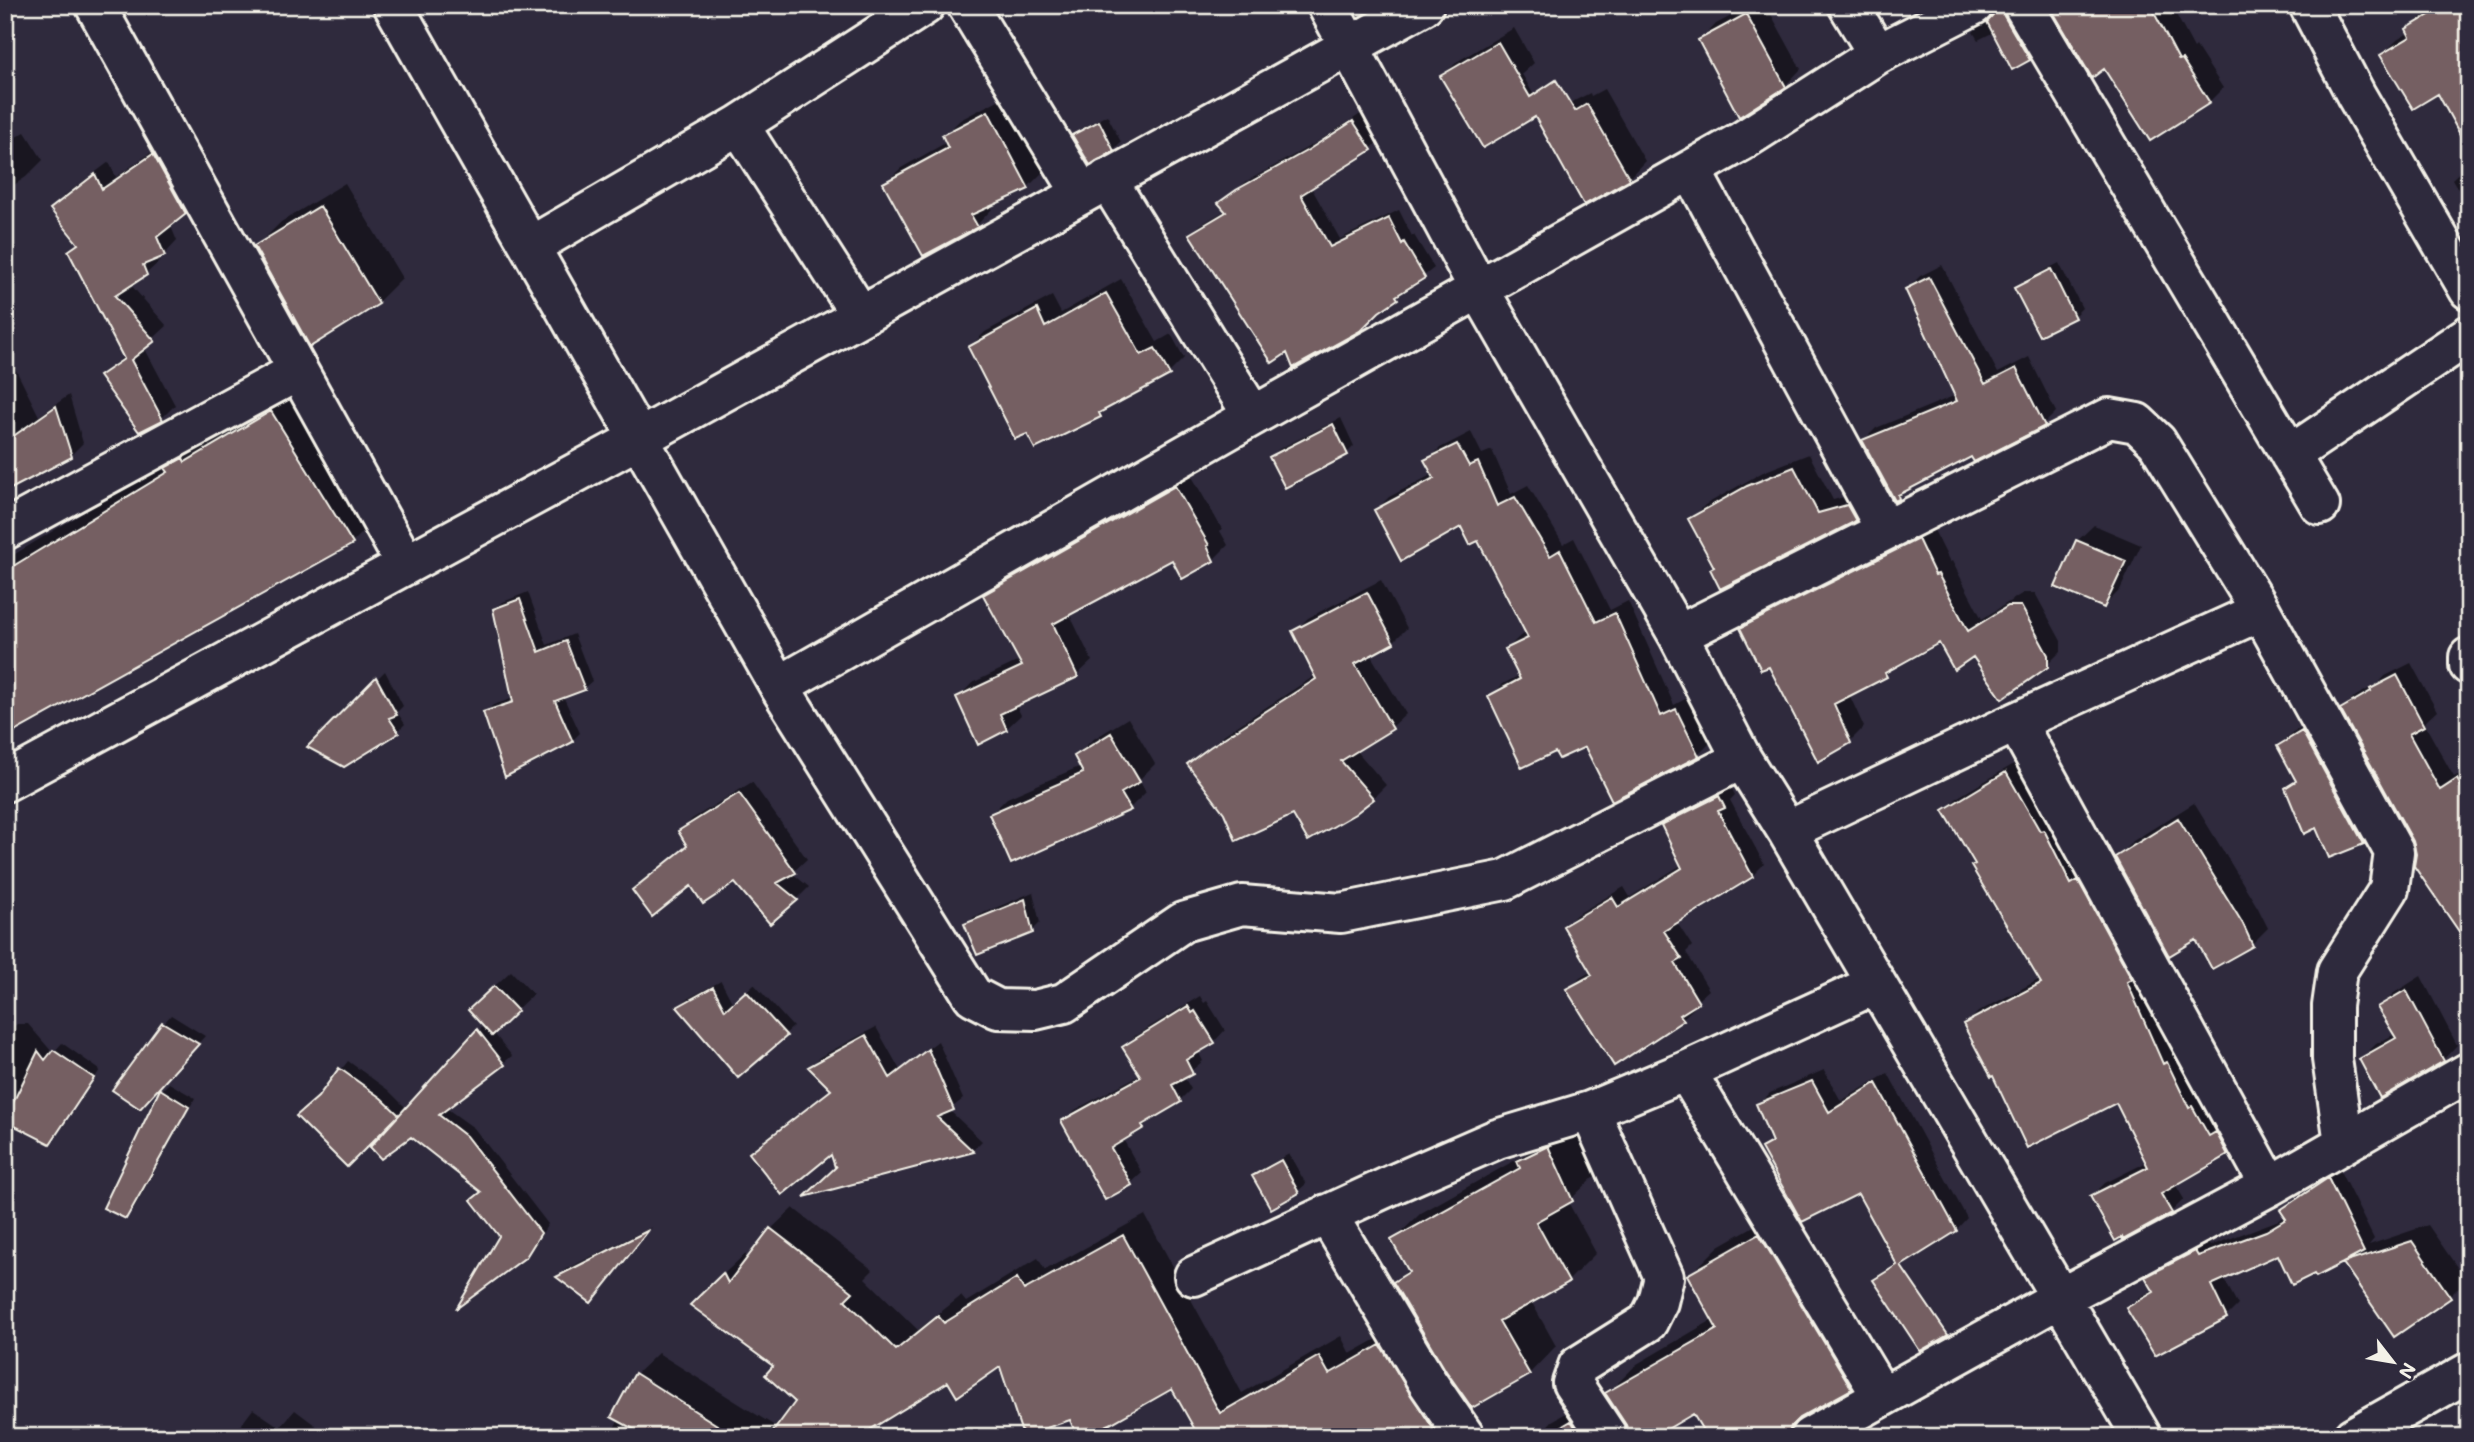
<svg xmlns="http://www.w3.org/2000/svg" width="2474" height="1442" font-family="Mali,sans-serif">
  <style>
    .shadow { fill: #0007 }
    .building { fill: #745f62; stroke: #f4f1e8; stroke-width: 2 }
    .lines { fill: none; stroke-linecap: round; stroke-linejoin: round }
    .minor-casing { stroke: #f4f1e8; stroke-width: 44 }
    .minor { stroke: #2f2a3d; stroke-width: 38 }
  </style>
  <rect width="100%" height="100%" fill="#2f2a3d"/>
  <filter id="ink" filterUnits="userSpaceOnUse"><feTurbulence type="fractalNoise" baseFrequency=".0143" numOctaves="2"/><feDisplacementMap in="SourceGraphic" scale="14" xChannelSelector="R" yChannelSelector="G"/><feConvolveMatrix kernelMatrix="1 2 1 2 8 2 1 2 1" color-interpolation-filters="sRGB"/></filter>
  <g filter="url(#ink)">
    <path class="shadow" d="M1752,5H1766L1801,69L1785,86L1700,41L1716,24Z
      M1998,5H2019L2043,45L2029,59L2012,67L1994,32L1978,40L1973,32L1987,18L1995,13Z
      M2051,5H2171L2194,48L2196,46L2223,88L2209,102L2104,67Z
      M2439,5H2469L2439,91L2382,55L2397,40L2410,32L2408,30L2423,15Z
      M1514,28L1534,63L1522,74L1540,106L1442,76L1458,61Z
      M1604,89L1645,161L1629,178L1558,109L1590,93L1591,96Z
      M1004,97L1044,171L1028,187L990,204L992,209L977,225L885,183L901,168L947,142L944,136L960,120Z
      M1362,113L1380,139L1371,149L1311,187L1340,239L1399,210L1412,236L1414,235L1434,268L1396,298L1288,350L1191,234L1200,225L1226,210L1221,203L1247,181L1319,141Z
      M1107,115L1121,142L1113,150L1074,136L1082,128Z
      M25,132L43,160L26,177L5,191V151L17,144L15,141L5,147V143Z
      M166,142L198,199L170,224L177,241L164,255L158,257L160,261L146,274L130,284L167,326L144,347L175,405L162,418L101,376L124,356L70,251L78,243L52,209L65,195L109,162L116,177Z
      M2469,163V208L2452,179Z
      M345,183L402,278L378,302L256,247L281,222Z
      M2059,263L2082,308L2074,316L2039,333L2016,288L2024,281Z
      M1942,265L1998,373L2029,357L2056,412L2044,424L1972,454L1909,487L1898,498L1864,440L1876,428L1956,395L1907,289L1920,276Z
      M1121,279L1157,342L1171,334L1184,358L1169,373L1109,406L1100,415L970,347L985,332L1052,296L1061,313Z
      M5,348L39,416L69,395L83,443L70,456L5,490Z
      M303,380L383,512L352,543L5,729V560Z
      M1341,418L1354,446L1347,453L1271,457L1279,449Z
      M1471,432L1482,454L1492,450L1511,494L1528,485L1563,544L1574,538L1610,610L1628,601L1674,705L1689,697L1711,742L1698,755L1585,744L1556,750L1490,697L1503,684L1520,675L1507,649L1520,636L1527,633L1479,538L1462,525L1376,510L1389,497L1433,474L1427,461L1440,448Z
      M1809,454L1833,500L1862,492L1869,505L1855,520L1716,566L1691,520L1705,505L1763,472Z
      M1190,473L1222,529L1220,531L1228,545L1213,560L1183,576L1173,558L1069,613L1092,661L1077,675L1016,705L1021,715L1006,729L958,698L972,683L1021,660L986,595L1000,581Z
      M2094,525L2141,545L2120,590L2104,606L2077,541Z
      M1932,526L1950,562L1952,561L1982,619L2023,593H2035L2061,641V651L2047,665L1973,655L1939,641L1895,666L1886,675L1849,694L1864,727L1850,741L1770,664L1743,628L1756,615Z
      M1381,580L1407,628L1393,642L1370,654L1406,714L1392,727L1356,750L1386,785L1373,798L1294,813L1225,812L1190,764L1225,734L1316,675L1294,632L1308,618Z
      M528,592L547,645L574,634L592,681L584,688L563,696L580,733L572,741L485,713L493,705L514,698L495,609L503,602Z
      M2411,663L2437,711L2424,723L2454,777L2465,771L2469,777V866L2417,854L2415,841L2342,709L2356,696L2379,683L2385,676Z
      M385,671L403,706L397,712L405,724L397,732L310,746Z
      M1128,718L1155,764L1139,780L1146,792L1130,808L991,814L1007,798L1081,766L1076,756L1092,740Z
      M2317,718L2378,828L2363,842L2330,856L2317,826L2287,789L2297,779L2279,746L2293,732Z
      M2019,761L2240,1140L2227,1153L2175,1184L2184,1199L2171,1212L2124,1237L2092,1196L2105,1183L2147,1162L2117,1100L1993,1074L1965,1025L1978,1012L2040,979L1945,810L1958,797Z
      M752,782L807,859L792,873L809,887L797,899L736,881L634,890L688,845L680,832L692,819Z
      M1730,785L1735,795L1730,800L1764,864L1752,876L1676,921L1692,946L1686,952L1709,990L1692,1005L1694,1008L1682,1019L1568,990L1580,978L1592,971L1565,926L1576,915L1624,887L1630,897L1683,864L1663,825L1674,814Z
      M2194,803L2258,908L2268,928L2252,944L2197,938L2117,857L2133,841Z
      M1033,892L1040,923L1032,931L966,925L974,917Z
      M511,971L533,994L493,1032L512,1056L446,1108L474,1128L548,1224L534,1247L525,1256L501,1236L483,1191L411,1135L373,1147L484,1025L486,994Z
      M2421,976L2457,1045L2443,1060L2361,1059L2376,1044L2395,1034L2380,1007L2394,993Z
      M721,981L733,1004L754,984L793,1027L738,1076L679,1007L687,999Z
      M1200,996L1204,1003L1207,1001L1225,1030L1214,1042L1198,1051L1203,1061L1184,1077L1191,1089L1180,1100L1154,1116L1143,1127L1123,1139L1142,1173L1130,1184L1063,1121L1075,1110L1141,1074L1124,1048L1135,1036Z
      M171,1015L205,1036L147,1099L164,1023Z
      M17,1024H28L53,1053L62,1043L100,1070L57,1134L49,1142L5,1113V1034Z
      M876,1027L900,1070L938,1041L963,1099L949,1110L982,1141L973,1150L810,1194L843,1162L833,1089L811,1067L820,1057Z
      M348,1061L388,1090L405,1107L347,1165L321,1095Z
      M1824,1070L1841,1101L1888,1073L1967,1218L1956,1230L1858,1191L1764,1148L1773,1139L1758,1105L1770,1093Z
      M169,1083L195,1098L133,1210L125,1217L162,1090Z
      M1576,1120L1599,1172L1568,1202L1596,1253L1568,1281L1531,1301L1556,1346L1529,1374L1395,1282L1409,1269L1393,1240L1421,1213L1526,1154L1546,1134Z
      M1289,1154L1306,1184L1298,1191L1271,1207L1254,1177L1262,1169Z
      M2339,1169L2374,1239L2369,1245L2428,1225L2466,1280L2450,1296L2395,1335L2344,1261L2278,1253L2223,1277L2238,1305L2226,1317L2129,1308L2140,1297L2154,1289L2147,1278L2158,1266L2207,1241L2210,1246L2279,1220L2286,1216L2283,1211L2294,1199Z
      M1789,1206L1880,1358L1851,1387L1805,1413L1789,1429L1694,1412L1650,1437H1537L1552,1421L1602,1393L1619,1419L1629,1428L1607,1394L1637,1364L1714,1319L1689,1276L1719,1246Z
      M793,1208L873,1270L865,1278L918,1330L961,1296L966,1302L1038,1258L1045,1270L1145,1215L1242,1393L1341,1336L1350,1354L1402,1325L1454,1407L1433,1429L1201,1437L1173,1387L1071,1418L1001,1365L948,1380L855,1437H609L619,1419L636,1374L658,1353L775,1426L778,1423L780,1425L797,1402L776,1366L713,1284L745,1254L748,1259L771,1229Z
      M652,1227L598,1293L559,1276L566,1269Z
      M253,1409L280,1427L295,1410L331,1437H232Z
      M1872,1425L1879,1437H1852Z"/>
    <path class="building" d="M1996,5H2001L2004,16L2030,60L2012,70L1987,22L1993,16Z
      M2049,5H2150L2179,60L2182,59L2210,103L2150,141L2104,69L2092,78Z
      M2446,5H2469V151L2438,94L2413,109L2380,55L2410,37L2406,29Z
      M1746,14L1786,87L1739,117L1698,40Z
      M1498,42L1530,97L1556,80L1575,111L1587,104L1630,179L1584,205L1535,117L1483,148L1440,76Z
      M988,111L1029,189L971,215L978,227L923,256L883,183L948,148L942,135Z
      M1099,121L1114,151L1090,165L1072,135Z
      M1353,121L1372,150L1301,195L1330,247L1389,218L1402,244L1404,242L1425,278L1396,296L1398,299L1379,312L1360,331L1293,368L1287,353L1272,363L1189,234L1226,212L1218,203L1236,190L1308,150Z
      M153,154L186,214L157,237L165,256L143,265L147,275L115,296L155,341L131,360L163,420L139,432L99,376L124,359L68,251L78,244L50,209L95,174L102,189Z
      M320,206L379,304L310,347L254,246Z
      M2051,269L2075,318L2039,336L2014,288Z
      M1929,277L1985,384L2016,368L2045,426L1974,462L1971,457L1898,495L1899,499L1895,501L1862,440L1957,401L1905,289Z
      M1106,293L1141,355L1155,348L1170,375L1099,413L1101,417L1035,449L1027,434L1015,439L968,347L1037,309L1045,327Z
      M56,406L72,457L5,492V442Z
      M271,411L353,544L5,737V571L168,472L165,468L183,458L185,462Z
      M1333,424L1348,455L1285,488L1269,457Z
      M1457,444L1469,466L1478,462L1497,506L1515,497L1550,556L1560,550L1596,622L1615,613L1661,716L1676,709L1699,756L1612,801L1585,747L1559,759L1555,752L1522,768L1488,696L1520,679L1505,649L1528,638L1478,541L1470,545L1461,527L1401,561L1374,510L1434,478L1424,460Z
      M1794,467L1818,513L1847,505L1856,521L1720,589L1710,569L1714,567L1688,519L1747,486Z
      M1175,486L1209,545L1207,546L1214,561L1182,579L1172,560L1053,624L1078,677L1000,714L1007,730L978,745L956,697L1022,666L983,595Z
      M1918,539L1935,575L1938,574L1968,631L2008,606H2021L2048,655V667L2002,699L1973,657L1954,670L1939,643L1885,673L1887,677L1834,704L1851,743L1818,762L1769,667L1761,670L1740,628Z
      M2076,540L2126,561L2104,608L2055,587Z
      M1367,592L1394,643L1355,664L1393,729L1341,761L1374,799L1355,814L1308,841L1293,815L1236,841L1224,813L1187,764L1210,747L1316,679L1292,631Z
      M520,599L539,652L566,641L585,690L555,701L573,742L505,777L483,712L513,702L493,609Z
      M2397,675L2424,726L2409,734L2440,790L2457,779L2469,800V946L2414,866L2416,854L2413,841L2340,709L2371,691L2370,689Z
      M376,677L397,715L389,718L399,733L344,767L307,747Z
      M2302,731L2364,844L2329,858L2316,828L2304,834L2285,788L2296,781L2277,746Z
      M1111,733L1140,782L1121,793L1131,810L1011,864L989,814L1083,773L1074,756Z
      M2006,772L2040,831L2044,830L2071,884L2078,880L2132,979L2127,982L2163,1064L2167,1062L2189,1108L2192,1106L2209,1136L2216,1132L2228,1155L2161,1194L2172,1213L2123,1240L2122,1237L2115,1241L2090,1196L2148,1167L2116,1103L2027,1148L1993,1076L1991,1077L1963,1024L2041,983L1971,866L1975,864L1943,810Z
      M739,793L796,873L777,883L798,900L770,924L735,883L703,904L691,886L652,917L632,890L687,846L678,831Z
      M1719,796L1725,808L1718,811L1753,877L1664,931L1682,959L1675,963L1699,1003L1680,1015L1684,1020L1614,1066L1566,989L1592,975L1563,926L1612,897L1618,907L1682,868L1661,825Z
      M2178,818L2243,924L2253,946L2212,969L2196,940L2169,956L2115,857Z
      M1025,899L1033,933L977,955L964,924Z
      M494,986L518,1011L492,1036L468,1010Z
      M713,987L725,1010L746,991L787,1036L738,1078L677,1007Z
      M2406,990L2444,1061L2380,1098L2359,1059L2396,1038L2377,1007Z
      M1188,1006L1192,1013L1195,1011L1215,1043L1186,1060L1193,1074L1172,1085L1181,1102L1142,1125L1144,1128L1111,1148L1132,1185L1105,1200L1061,1121L1141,1077L1122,1047Z
      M162,1022L199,1044L140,1109L112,1090Z
      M477,1029L505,1065L439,1115L466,1136L541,1233L526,1257L456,1309L499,1236L471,1200L481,1192L411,1137L381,1159L370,1147Z
      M866,1035L890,1078L928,1049L954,1110L937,1117L974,1152L804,1197L837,1166L835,1167L831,1155L782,1195L749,1153L831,1090L808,1067Z
      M53,1050L94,1078L50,1144L5,1121V1119L38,1051L45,1060Z
      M339,1068L381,1098L399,1115L347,1167L296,1116L318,1097Z
      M1812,1081L1829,1112L1876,1083L1957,1231L1901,1266L1948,1335L1920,1351L1873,1280L1897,1265L1858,1194L1802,1222L1761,1148L1772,1142L1756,1104Z
      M160,1089L189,1107L126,1219L103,1208Z
      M1548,1146L1573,1201L1536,1222L1569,1282L1499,1321L1530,1375L1472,1408L1446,1371L1393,1282L1409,1272L1391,1240L1520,1168L1517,1161Z
      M1281,1160L1299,1193L1271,1209L1252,1176Z
      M2328,1178L2364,1252L2316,1277L2314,1274L2292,1285L2278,1255L2211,1285L2227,1318L2155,1356L2126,1308L2154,1292L2145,1277L2195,1251L2198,1256L2266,1231L2286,1219L2280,1210Z
      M770,1228L853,1292L845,1300L896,1350L938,1316L944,1323L1017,1278L1024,1290L1123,1235L1220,1413L1319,1356L1329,1374L1380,1345L1434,1430L1422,1437H1178L1194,1428L1172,1389L1110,1424L1079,1437H1077L1070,1420L1023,1436L1000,1367L957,1397L948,1382L858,1437H769L795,1402L765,1375L773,1366L690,1305L723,1273L728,1283Z
      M649,1230L591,1303L556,1277Z
      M1759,1234L1852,1389L1799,1418L1791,1426L1788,1437H1707L1693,1414L1654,1437H1630L1626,1425L1605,1393L1717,1329L1687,1275Z
      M2412,1241L2451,1298L2394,1337L2343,1263Z
      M635,1373L736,1437H648L611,1417Z
      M1571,1421L1582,1437H1544Z"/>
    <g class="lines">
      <defs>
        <path id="minor" d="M95,5L406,565
          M393,5L779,686L1253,416L1742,141L1878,54L1974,5
          M967,5L1082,194
          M1327,5L1479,289L1678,635L1742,759L1787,831L2142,1437
          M1848,5L1878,54
          M2023,5L2320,505
          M2309,5L2356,95L2469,290
          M739,125L861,316
          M1691,170L1885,529
          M1107,179L1253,416
          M531,246L739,125L925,5
          M2290,455L2469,335
          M5,530L298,371
          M1678,635L2109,418L2137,423L2157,442L2261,611L2394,852L2389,889L2337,971L2332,1006V1059L2344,1143
          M2469,657V665
          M779,686L973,996L998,1009L1035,1010L1064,1003L1183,922L1242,905L1341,913L1505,880L1742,759
          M2016,722L2270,1186
          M5,782L640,438L1424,5
          M1787,831L2016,722L2261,611
          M1876,984L1686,1071L1882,1397
          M1327,1214L1428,1383L1465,1437
          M1194,1276L1396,1183L1497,1139L1590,1111
          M1608,1437L1572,1383L1578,1366L1648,1322L1658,1302L1664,1277L1590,1111L1686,1071
          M1810,1437L2060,1298L2270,1186L2469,1072
          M2353,1437L2469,1372"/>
      </defs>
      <use href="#minor" class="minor-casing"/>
      <use href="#minor" class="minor"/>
    </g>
  </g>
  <rect width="2474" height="1442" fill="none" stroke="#2f2a3d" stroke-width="28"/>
  <rect x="14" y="14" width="2446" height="1414" fill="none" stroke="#f4f1e8" stroke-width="2.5" filter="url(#ink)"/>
  <g transform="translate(2393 1362) rotate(121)" stroke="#2f2a3d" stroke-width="5" paint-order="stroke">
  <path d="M0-5L12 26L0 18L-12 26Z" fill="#f4f1e8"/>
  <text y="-10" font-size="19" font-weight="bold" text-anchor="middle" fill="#f4f1e8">N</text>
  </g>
</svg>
